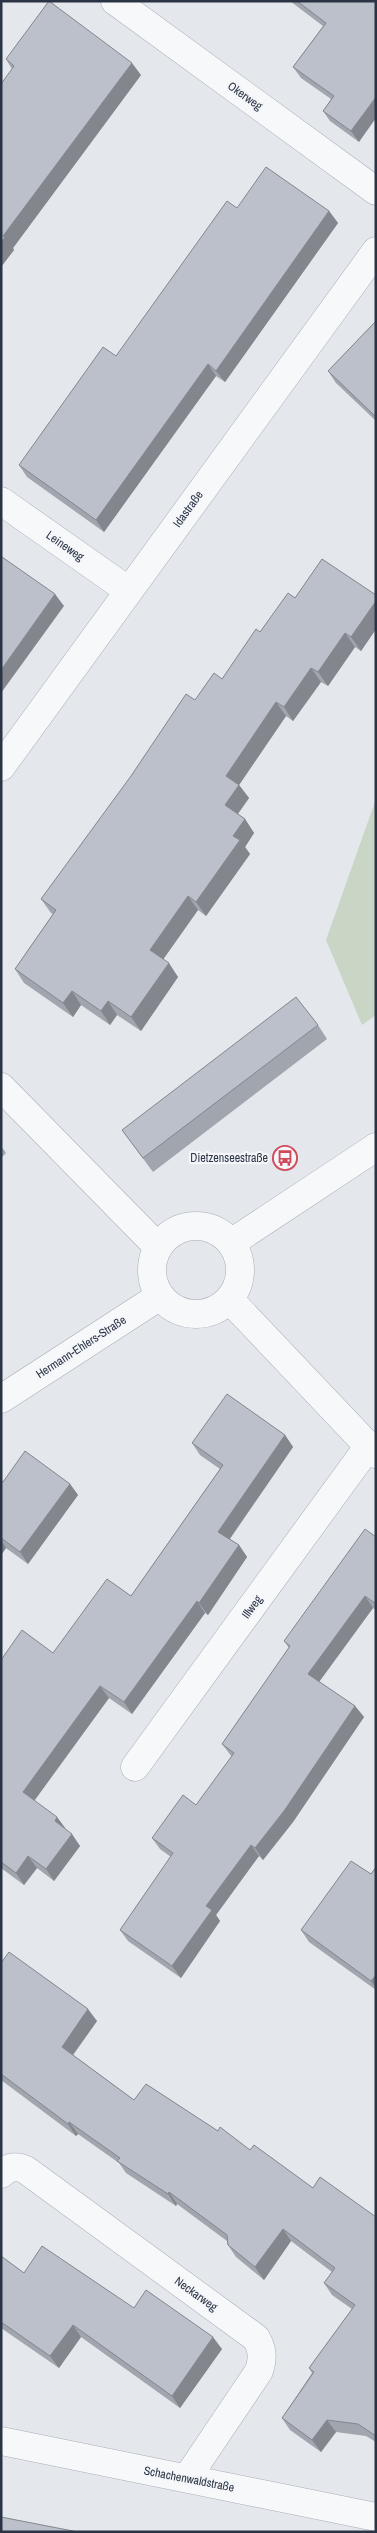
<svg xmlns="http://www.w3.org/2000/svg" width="377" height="2533" font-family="'Archivo Narrow',sans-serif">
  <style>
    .green { fill: #c9d6c5 }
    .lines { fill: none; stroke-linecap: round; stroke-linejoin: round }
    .minor-casing { stroke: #a9aeb7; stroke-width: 29 }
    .minor { stroke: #f7f8fa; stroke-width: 28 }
    .wall { fill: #a1a5ae }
    .shaded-wall { fill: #83868d }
    .building { fill: #bbc0ca; stroke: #83868d }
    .labels { text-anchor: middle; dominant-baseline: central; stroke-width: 4.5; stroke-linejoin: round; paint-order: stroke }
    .street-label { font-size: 12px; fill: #2b3445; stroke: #f4f6f9 }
    .poi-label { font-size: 12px; fill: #2b3445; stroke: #f4f6f9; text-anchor: end }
  </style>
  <rect width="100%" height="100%" fill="#e4e7ec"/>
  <path class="green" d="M376,799V1015L362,1025L326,940Z"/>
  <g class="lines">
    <defs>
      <path id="minor" d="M115,1L376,191
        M1,501L129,591
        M1,767L376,251
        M1,1087L158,1247
        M152 1270a44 44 0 1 1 88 0a44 44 0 1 1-88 0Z
        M231,1243L376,1147
        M229,1299L376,1454
        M1,1399L160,1296
        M135,1767L368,1447
        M1,2174C9,2166 17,2166 26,2170L256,2338C263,2350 263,2358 259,2371L187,2478
        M1,2441L376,2517"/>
    </defs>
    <use href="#minor" class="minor-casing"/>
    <use href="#minor" class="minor"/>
  </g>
  <path class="wall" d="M290,1H376L359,142L330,121L323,111L331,99L301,78L293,67L323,26Z
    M6,59L141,75L13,248L14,250L1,267L12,69Z
    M237,208L329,211L338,223L225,382L216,376L104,532L27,477L19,465L116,356Z
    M376,321V421L336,383L328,371Z
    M376,595V629L361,651L355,647L328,686L321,682L293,721L286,716L239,785L249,798L238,814L245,819L254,833L245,847L250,854L206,916L198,910L163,959L178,977L141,1031L117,1015L110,1025L81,1005L73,1017L24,983L15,969L53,914L51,913L41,899L195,700L222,679L260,632L295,598Z
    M318,1025L327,1039L153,1172L122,1130Z
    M1,1146L6,1153L1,1158Z
    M285,1435L293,1447L230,1539L239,1545L247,1557L208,1615L205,1613L132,1714L109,1698L34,1800L65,1829L80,1846L54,1881L37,1868L24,1885L1,1868V1660L53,1653L131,1596L220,1469L200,1455L192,1443Z
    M1,1481L3,1482L70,1484L78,1495L28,1564L6,1548L1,1555Z
    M376,1537V1610L373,1608L319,1682L355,1706L364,1717L293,1822L263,1860L259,1856L216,1915L220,1921L181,1978L128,1941L120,1930L171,1857L160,1849L152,1838L196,1805L232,1757L222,1744L289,1648L284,1641Z
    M376,1867V1990L309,1942L301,1930L371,1874Z
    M1,1963L97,2021L73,2055L134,2100L218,2131L313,2188L376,2217V2442L366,2436L336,2432L321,2452L290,2430L282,2418L312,2373L309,2368L352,2309L332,2295L324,2283L332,2272L291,2241L264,2280L236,2257L228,2245L227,2241L177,2204L176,2206L126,2173L119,2163L78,2134L76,2136L1,2080Z
    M1,2256L24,2273L134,2308L222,2349L180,2408L81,2337L59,2368L1,2328Z"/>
  <path class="shaded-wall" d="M132,63L141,75L13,248L14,250L1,267V242L3,236Z
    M376,97V118L359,142L351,131Z
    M329,211L338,223L225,382L216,371Z
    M208,364L216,376L104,532L96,520Z
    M55,594L64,606L1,693V670Z
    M376,601V629L361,651L351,637Z
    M345,633L355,647L328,686L318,672Z
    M311,668L321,682L293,721L284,707Z
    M276,702L286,716L239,785L249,798L234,819L225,805L226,776Z
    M245,819L254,833L245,847L250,854L206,916L196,902L233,836Z
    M188,896L198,910L160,964L150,950Z
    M169,963L178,977L141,1031L131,1017Z
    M72,991L81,1005L73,1017L63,1003Z
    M108,1001L117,1015L110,1025L101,1011Z
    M285,1435L293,1447L226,1544L218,1532Z
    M70,1484L78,1495L28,1564L20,1552Z
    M1,1540L6,1548L1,1555Z
    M239,1545L247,1557L208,1615L199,1603Z
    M365,1596L373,1608L316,1686L308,1674Z
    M197,1601L205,1613L132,1714L124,1702Z
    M100,1686L109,1698L32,1804L23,1792Z
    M355,1706L364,1717L293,1822L263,1860L255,1848Z
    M57,1817L66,1829L55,1821Z
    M72,1834L80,1846L54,1881L46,1869Z
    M251,1845L259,1856L216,1915L220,1921L181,1978L172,1966L206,1906Z
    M28,1856L37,1868L24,1885L16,1873Z
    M376,1975V1988L371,1981Z
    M88,2009L97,2021L70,2059L62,2047Z
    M69,2122L78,2134L76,2136L68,2124Z
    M169,2192L177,2204L176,2206L168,2194Z
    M283,2229L291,2241L264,2280L255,2267Z
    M73,2325L81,2337L59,2368L50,2356Z
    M213,2337L222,2349L180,2408L172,2396Z
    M327,2420L336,2432L321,2452L312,2440Z"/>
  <path class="building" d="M49,1L132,63L3,236L5,237L1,242V84L14,66L6,59Z
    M297,1H376V97L351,131L323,111L334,96L293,67L326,23Z
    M266,167L329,211L216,371L208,364L96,520L19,465L103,347L116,356L227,201L237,208Z
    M376,321V417L328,371Z
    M2,557L55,594L1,670V558Z
    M322,559L376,595V601L351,637L345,633L318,672L311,668L284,707L276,702L226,776L239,785L225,805L245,819L233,836L240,840L196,902L188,896L150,950L169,963L131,1017L108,1001L101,1011L72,991L63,1003L15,969L56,910L41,899L131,776L186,694L195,700L214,673L222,679L256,629L260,632L288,593L295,598Z
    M296,997L318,1025L143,1158L122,1130Z
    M227,1394L285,1435L218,1532L239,1545L199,1603L197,1601L124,1702L100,1686L23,1792L57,1817L55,1821L72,1834L46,1869L28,1856L16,1873L1,1862V1660L22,1630L53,1653L107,1579L131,1596L223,1465L192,1443Z
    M25,1451L70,1484L20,1552L1,1538V1481L3,1482Z
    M365,1529L376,1537V1604L365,1596L308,1674L355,1706L284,1811L255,1848L251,1845L206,1906L212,1910L172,1966L120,1930L173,1853L152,1838L183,1795L196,1805L234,1753L222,1744L290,1646L284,1641Z
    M351,1861L371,1874L376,1867V1975L371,1981L301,1930Z
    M9,1952L88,2009L62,2047L134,2100L146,2084L218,2131L220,2127L250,2150L254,2145L313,2188L320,2177L376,2217V2436L358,2424L327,2420L312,2440L282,2418L314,2372L309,2368L355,2305L324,2283L335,2268L283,2229L255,2267L228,2245L227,2235L169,2192L168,2194L117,2161L120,2158L69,2122L68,2124L1,2074V1963Z
    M42,2246L134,2308L146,2290L213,2337L172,2396L73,2325L50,2356L1,2322V2256L24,2273Z
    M1,2517L78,2532H1Z"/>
  <defs>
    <symbol id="bus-ring" viewBox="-11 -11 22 22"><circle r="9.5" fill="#f4f6f9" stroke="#d1495b" stroke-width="1.5"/><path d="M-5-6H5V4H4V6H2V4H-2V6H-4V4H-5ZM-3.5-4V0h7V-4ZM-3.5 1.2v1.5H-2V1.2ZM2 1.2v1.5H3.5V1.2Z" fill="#d1495b"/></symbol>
  </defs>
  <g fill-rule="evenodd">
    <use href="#bus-ring" x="271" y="1144" width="28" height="28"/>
  </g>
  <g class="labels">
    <g class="street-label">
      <text transform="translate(245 96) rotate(36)">Okerweg</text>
      <text transform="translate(188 509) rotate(-54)">Idastraße</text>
      <text transform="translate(65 546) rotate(35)">Leineweg</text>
      <text transform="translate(81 1347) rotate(-33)">Hermann-Ehlers-Straße</text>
      <text transform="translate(252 1607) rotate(-54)">Illweg</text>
      <text transform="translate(196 2294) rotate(36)">Neckarweg</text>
      <text transform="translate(189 2479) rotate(11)">Schachenwaldstraße</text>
    </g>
    <g class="poi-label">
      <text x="268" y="1158">Dietzenseestraße</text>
    </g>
  </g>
  <rect width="377" height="2533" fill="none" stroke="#2b3445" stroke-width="5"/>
</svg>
